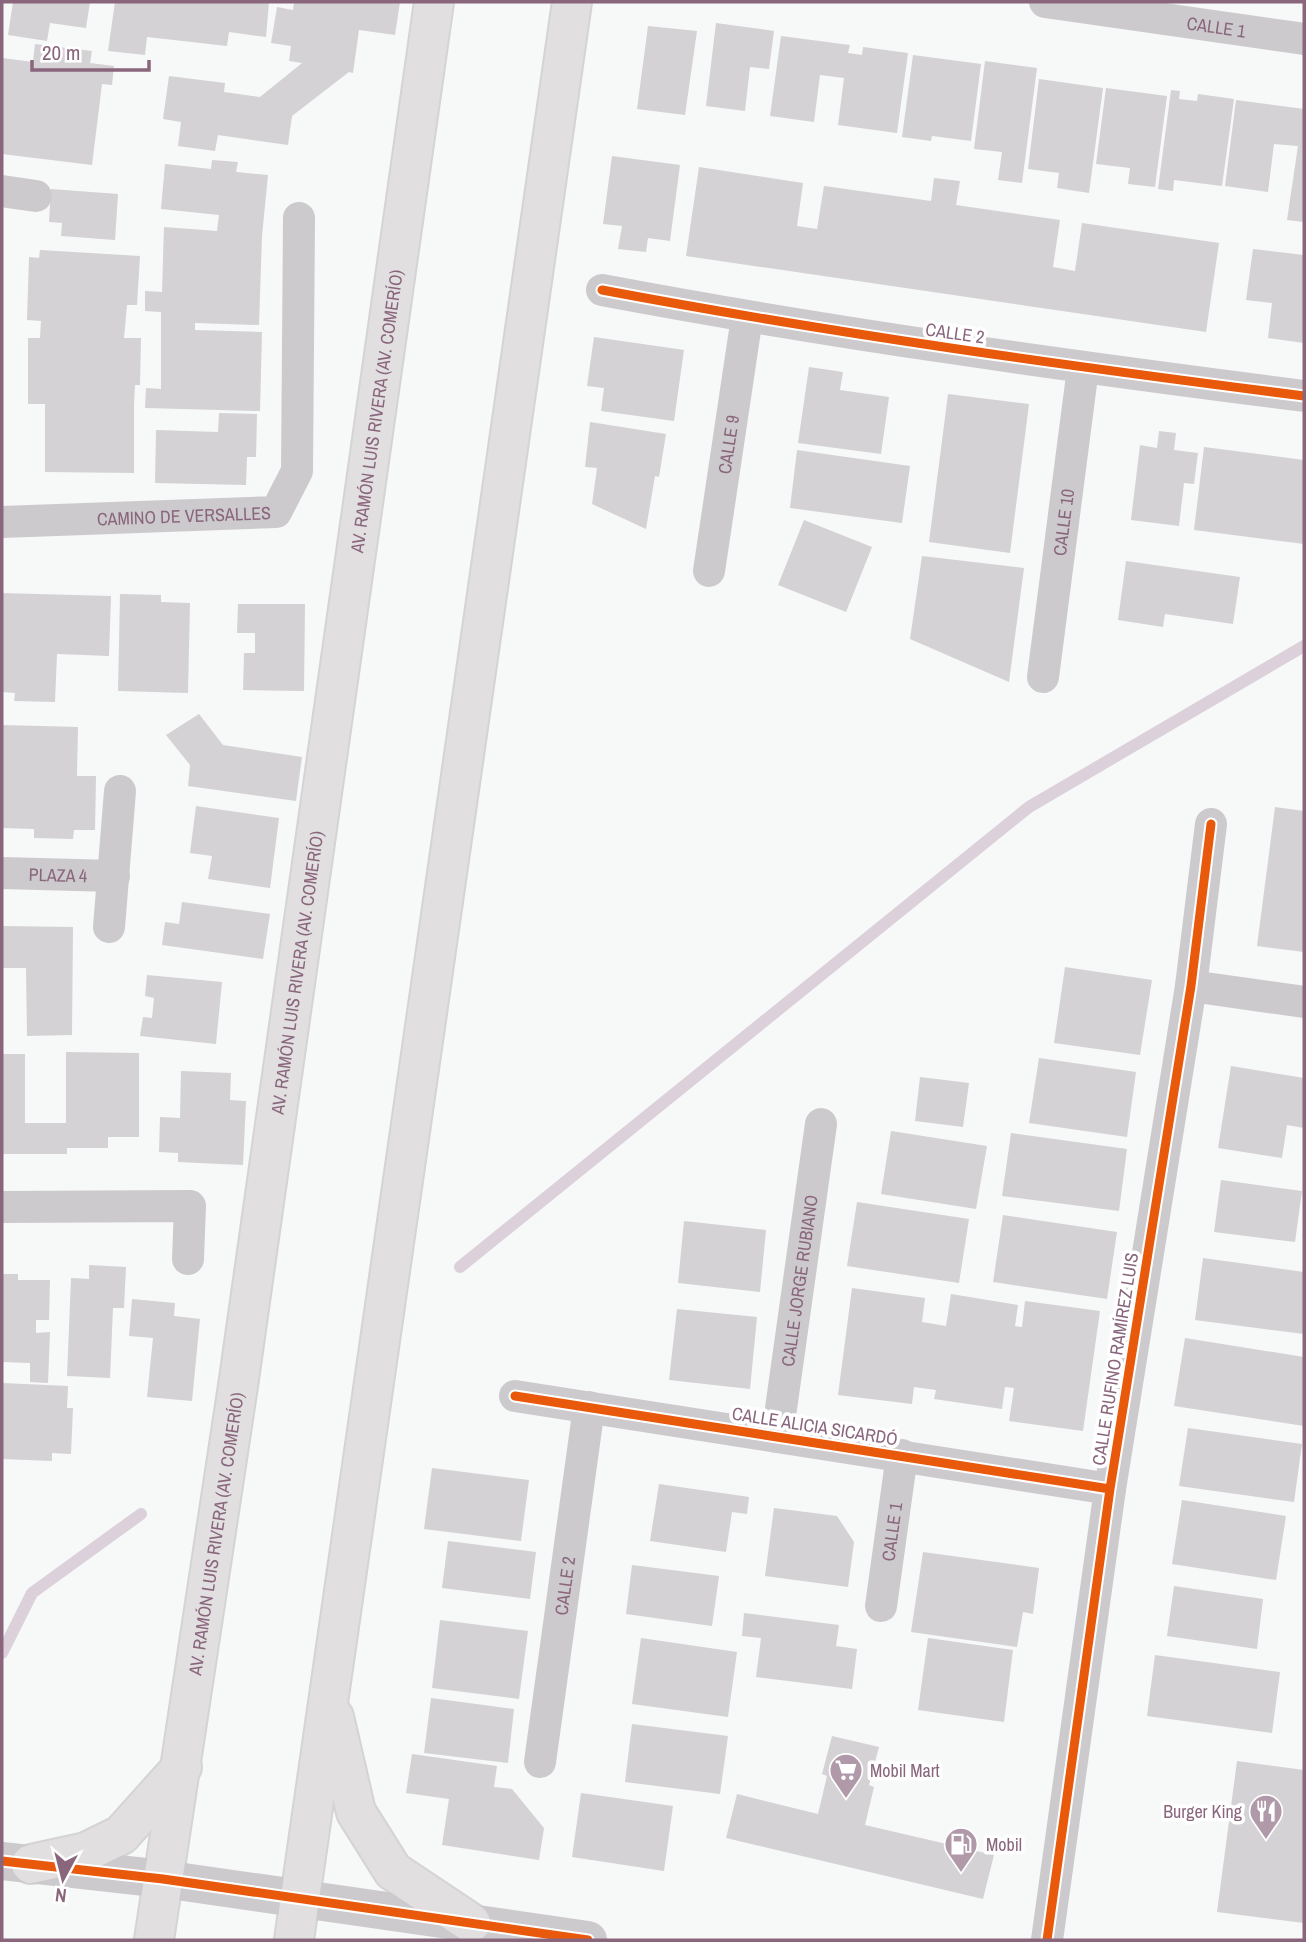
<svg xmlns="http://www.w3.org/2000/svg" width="1306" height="1942" font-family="'Archivo Narrow',sans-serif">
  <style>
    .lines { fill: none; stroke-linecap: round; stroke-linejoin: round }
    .stream { stroke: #dcd1db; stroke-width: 12 }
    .building { fill: #d4d2d4 }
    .primary-casing { stroke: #d5d4d5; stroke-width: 42 }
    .minor { stroke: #cdcacd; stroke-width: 32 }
    .tertiary { stroke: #cdcacd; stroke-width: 38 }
    .primary { stroke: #e1dfe0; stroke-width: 38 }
    .cycleway-casing { stroke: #fff; stroke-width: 13 }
    .cycleway { stroke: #e8590c; stroke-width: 9 }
    .labels { text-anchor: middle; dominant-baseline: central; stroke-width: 7; stroke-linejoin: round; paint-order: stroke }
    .street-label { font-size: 18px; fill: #8a667d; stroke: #fff }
    .poi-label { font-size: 18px; fill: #8a667d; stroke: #fff; text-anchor: start }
  </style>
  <rect width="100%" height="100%" fill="#f7f8f8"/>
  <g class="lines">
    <path class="stream" d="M460,1267L1029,807L1304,646
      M2,1653L32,1593L141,1514"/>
  </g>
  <path class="building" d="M13,2H90L86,28L50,23L47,41L8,35Z
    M115,2H269L266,37L229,32L227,46L147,37L145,55L108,51Z
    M294,2H400L395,35L359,30L353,73L349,72L292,116L288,145L218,135L215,151L178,146L181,122L163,119L169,76L225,83L224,92L260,97L302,63L289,61L291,46L271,43L277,7L293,10Z
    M716,23L774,31L769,69L750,67L745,111L706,106Z
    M648,26L697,31L685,115L637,109Z
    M781,36L850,45L848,53L862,55L863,47L908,53L897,133L838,125L844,78L820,75L814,122L770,116Z
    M35,44L92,51L90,63L114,66L112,85L102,84L92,165L2,154V58L33,62Z
    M913,55L981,64L971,141L932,136L931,141L902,137Z
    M985,61L1037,68L1022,183L998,180L1002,152L974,149Z
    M1039,79L1103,88L1089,193L1057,188L1059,173L1028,169Z
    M1106,88L1167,96L1155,187L1128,184L1130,168L1096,164Z
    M1171,90L1180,91L1179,99L1197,101L1198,94L1234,99L1222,186L1174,180L1173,191L1158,189Z
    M1236,100L1304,109V222L1287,220L1298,146L1274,144L1268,192L1225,186Z
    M612,156L680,165L670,241L648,238L646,252L618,249L622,226L603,224Z
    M212,160L238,162L236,172L268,175L262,236L259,325L195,323V330L262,332L260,411L145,408L146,388L161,389V312L145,311V291L162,292L164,227L217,231L219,215L161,209L165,164L211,169Z
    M699,167L803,183L797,226L817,229L824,186L931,201L934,178L960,181L956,205L1060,220L1053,267L1075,271L1082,223L1219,243L1206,332L686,256Z
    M51,189L118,194L115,240L61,236L62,223L49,222Z
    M1253,249L1304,255V343L1268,338L1272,303L1246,300Z
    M40,250L140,256L137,305H127L124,338H141L140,385H135L134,404V473L45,472V404H28V338H40L41,321L27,320L29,257L39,258Z
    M594,337L684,350L674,421L601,411L604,388L587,386Z
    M809,367L843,372L840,390L889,397L881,454L798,443Z
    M948,394L1029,404L1010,553L929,542Z
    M219,413L257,414L256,457H247L246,485L155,483L156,430L218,432Z
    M590,422L666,434L659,477L655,476L646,529L592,504L597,468L585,467Z
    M1159,431L1176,433L1174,450L1198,453L1194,484L1184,483L1179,526L1131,520L1140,445L1157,448Z
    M1204,447L1304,460V544L1194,530Z
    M797,450L910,466L902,523L790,508Z
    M804,520L872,547L846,612L778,585Z
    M922,556L1024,568L1009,682L910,639Z
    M1126,561L1240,577L1233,624L1165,614L1163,627L1118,620Z
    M2,593L111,596L109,656L57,654L55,702L14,701L15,693L2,692Z
    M120,594L161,595V602L190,603L188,693L118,691Z
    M238,604H305L304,691L243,690L244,653H255V633H237Z
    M199,714L223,745L302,757L296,801L188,786L190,765L166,735Z
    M2,725L78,727L77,776H96L95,830H74L73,839L34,838V829L2,828Z
    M196,806L279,818L270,888L208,879L212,856L190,853Z
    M1275,807L1304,811V952L1257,946Z
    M182,902L270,914L263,959L162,945L165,922L179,924Z
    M2,926L73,927L72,1035L27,1036L26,968H2Z
    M1065,967L1152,980L1140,1055L1054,1043Z
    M147,975L222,982L216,1044L140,1036L143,1017L152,1018L154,998L145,996Z
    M66,1052L139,1053V1137H108V1148H67V1154H2V1054H25V1123H66Z
    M1039,1058L1136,1072L1127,1137L1029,1123Z
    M1231,1066L1304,1078V1128L1287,1125L1282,1158L1218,1148Z
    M181,1071L231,1073L230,1100L246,1101L243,1165L178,1162V1153L159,1152L160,1117L180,1118Z
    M920,1077L969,1083L963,1127L915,1121Z
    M891,1131L987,1146L976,1209L881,1194Z
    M1011,1133L1127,1149L1119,1211L1002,1196Z
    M1221,1180L1302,1191L1295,1242L1214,1232Z
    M857,1202L969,1219L959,1283L847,1266Z
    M1003,1215L1117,1232L1107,1299L993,1282Z
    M684,1221L766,1230L760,1292L678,1283Z
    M1203,1258L1304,1272V1334L1195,1320Z
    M89,1265L126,1267L124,1308H113L110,1378L67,1376L71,1278L89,1279Z
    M2,1274H18V1280H50L49,1320H36V1333L50,1332L48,1383L30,1382V1363L2,1362Z
    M852,1288L925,1298L922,1322L946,1326L951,1294L1018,1305L1015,1326L1022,1327L1025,1301L1100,1311L1083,1431L1009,1421L1014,1388L1005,1387L1002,1409L934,1399L936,1390L914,1387L912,1404L838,1395Z
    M132,1299L175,1303L174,1316L200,1319L192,1401L147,1397L153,1338L129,1336Z
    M677,1309L757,1317L750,1389L669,1380Z
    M1185,1338L1304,1357V1426L1174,1406Z
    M2,1383L68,1386L67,1408H73L71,1454L52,1453V1461L2,1459Z
    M1188,1428L1302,1444L1294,1502L1179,1486Z
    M432,1468L529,1480L521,1541L424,1529Z
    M659,1484L749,1497L747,1514L732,1512L726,1552L650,1541Z
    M1182,1500L1286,1516L1276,1580L1172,1564Z
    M774,1508L837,1516L854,1542L848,1587L765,1576Z
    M448,1541L536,1552L530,1599L442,1588Z
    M923,1552L1039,1568L1033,1614L1023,1612L1017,1647L911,1632Z
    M632,1565L719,1576L712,1626L626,1614Z
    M1174,1586L1263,1599L1257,1649L1167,1636Z
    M744,1613L839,1625L836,1646L857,1649L852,1689L756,1677L761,1638L742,1636Z
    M440,1620L528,1631L519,1699L432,1688Z
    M641,1638L737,1652L728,1717L632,1704Z
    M928,1638L1013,1650L1004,1722L918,1710Z
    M1155,1655L1280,1672L1272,1733L1147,1716Z
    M431,1698L514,1709L508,1763L424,1753Z
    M632,1724L728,1736L720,1794L625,1782Z
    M832,1736L879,1747L869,1785L874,1787L865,1825L994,1855L983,1899L726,1838L737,1794L818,1814L827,1776L822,1774Z
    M412,1754L497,1766L494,1787L512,1789L544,1828L539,1860L442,1845L449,1799L406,1793Z
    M1237,1761L1304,1770V1923L1217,1912Z
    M581,1793L673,1806L664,1871L572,1857Z"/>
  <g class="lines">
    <defs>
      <g id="primary">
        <path d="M334,1717L356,1812L393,1871L471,1923"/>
        <path d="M31,1864L86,1852L121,1835L182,1767"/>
        <path id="s9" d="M154,1940L238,1386L434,2"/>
        <path d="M294,1940L572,2"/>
      </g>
    </defs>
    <use href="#primary" class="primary-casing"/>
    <g class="minor">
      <path id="s1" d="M1045,2L1304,39"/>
      <path d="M2,191L36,196"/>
      <path d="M602,290C835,334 1069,366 1304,396"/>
      <path id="s2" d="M2,522L276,512L297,471L299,218"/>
      <path id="s3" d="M709,571L747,317"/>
      <path id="s4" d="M1043,677L1083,368"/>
      <path id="s5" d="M2,873L114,876"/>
      <path d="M109,927L120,791"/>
      <path d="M1191,986L1304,1002"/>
      <path d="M2,1207L190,1206L188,1259"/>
      <path d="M515,1396L1110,1489"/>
      <path id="s6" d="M777,1437L821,1124"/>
      <path id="s7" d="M881,1606L902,1455"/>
      <path id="s8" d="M540,1762L589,1407"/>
      <path d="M1047,1940L1110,1489L1191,986L1211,824"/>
    </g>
    <path class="tertiary" d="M2,1861L163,1879L588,1940"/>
    <use href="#primary" class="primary"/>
    <defs>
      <path id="cycleway" d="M602,290C835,334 1069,366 1304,396
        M515,1396L1110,1489
        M2,1861L163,1879L588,1940
        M1047,1940L1110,1489L1191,986L1211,824"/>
    </defs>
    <use href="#cycleway" class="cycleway-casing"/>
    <use href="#cycleway" class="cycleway"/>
  </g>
  <defs>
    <symbol id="supermarket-pin" viewBox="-11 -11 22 30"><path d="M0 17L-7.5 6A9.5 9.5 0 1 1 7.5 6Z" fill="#b099a8" stroke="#fff"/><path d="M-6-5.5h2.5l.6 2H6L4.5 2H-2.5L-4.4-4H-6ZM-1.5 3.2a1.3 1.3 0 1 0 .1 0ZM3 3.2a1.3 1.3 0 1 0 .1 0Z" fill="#fff"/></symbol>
    <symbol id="restaurant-pin" viewBox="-11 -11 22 30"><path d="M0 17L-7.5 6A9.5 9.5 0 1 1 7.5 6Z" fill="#b099a8" stroke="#fff"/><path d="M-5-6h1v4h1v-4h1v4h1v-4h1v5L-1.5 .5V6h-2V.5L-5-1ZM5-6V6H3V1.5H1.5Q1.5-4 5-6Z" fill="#fff"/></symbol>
    <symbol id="fuel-pin" viewBox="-11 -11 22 30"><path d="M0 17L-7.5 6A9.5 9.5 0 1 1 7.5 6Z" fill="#b099a8" stroke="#fff"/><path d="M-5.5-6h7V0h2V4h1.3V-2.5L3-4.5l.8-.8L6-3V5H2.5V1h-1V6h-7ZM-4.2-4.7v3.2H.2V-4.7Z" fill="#fff"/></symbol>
  </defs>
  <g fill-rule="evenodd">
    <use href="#supermarket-pin" x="827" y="1751" width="38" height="52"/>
    <use href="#restaurant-pin" x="1247" y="1792" width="38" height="52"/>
    <use href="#fuel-pin" x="942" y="1825" width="38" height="52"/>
  </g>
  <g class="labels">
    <g class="street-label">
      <text stroke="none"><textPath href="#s1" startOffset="173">CALLE 1</textPath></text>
      <text transform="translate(955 333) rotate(8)">CALLE 2</text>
      <text stroke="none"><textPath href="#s9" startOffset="1545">AV. RAMÓN LUIS RIVERA (AV. COMERÍO)</textPath></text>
      <text stroke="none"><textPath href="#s3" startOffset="128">CALLE 9</textPath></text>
      <text stroke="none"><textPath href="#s2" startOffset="182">CAMINO DE VERSALLES</textPath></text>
      <text stroke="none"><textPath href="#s4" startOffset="156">CALLE 10</textPath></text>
      <text stroke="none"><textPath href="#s5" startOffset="56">PLAZA 4</textPath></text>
      <text stroke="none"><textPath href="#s9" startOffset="978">AV. RAMÓN LUIS RIVERA (AV. COMERÍO)</textPath></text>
      <text stroke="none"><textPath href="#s6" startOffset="158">CALLE JORGE RUBIANO</textPath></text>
      <text transform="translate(1115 1359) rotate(-81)">CALLE RUFINO RAMÍREZ LUIS</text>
      <text transform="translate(815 1426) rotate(9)">CALLE ALICIA SICARDÓ</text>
      <text stroke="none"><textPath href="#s7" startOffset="75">CALLE 1</textPath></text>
      <text stroke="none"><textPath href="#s9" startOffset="411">AV. RAMÓN LUIS RIVERA (AV. COMERÍO)</textPath></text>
      <text stroke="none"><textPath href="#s8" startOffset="178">CALLE 2</textPath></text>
    </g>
    <g class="poi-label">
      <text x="870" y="1770">Mobil Mart</text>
      <text x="1242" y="1811" text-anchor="end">Burger King</text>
      <text x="986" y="1844">Mobil</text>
    </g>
  </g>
  <rect width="1306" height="1942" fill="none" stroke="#8a667d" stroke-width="7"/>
  <g transform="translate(63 1879) rotate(187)" stroke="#ffffff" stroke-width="5" paint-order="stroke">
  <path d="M0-5L12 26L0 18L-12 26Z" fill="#8a667d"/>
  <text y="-10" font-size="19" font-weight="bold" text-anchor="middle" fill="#8a667d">N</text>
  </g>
  <path d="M32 60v10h117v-10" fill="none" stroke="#8a667d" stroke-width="3.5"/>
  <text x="42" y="60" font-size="21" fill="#8a667d" stroke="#ffffff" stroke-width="5" paint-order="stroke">20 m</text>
</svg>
